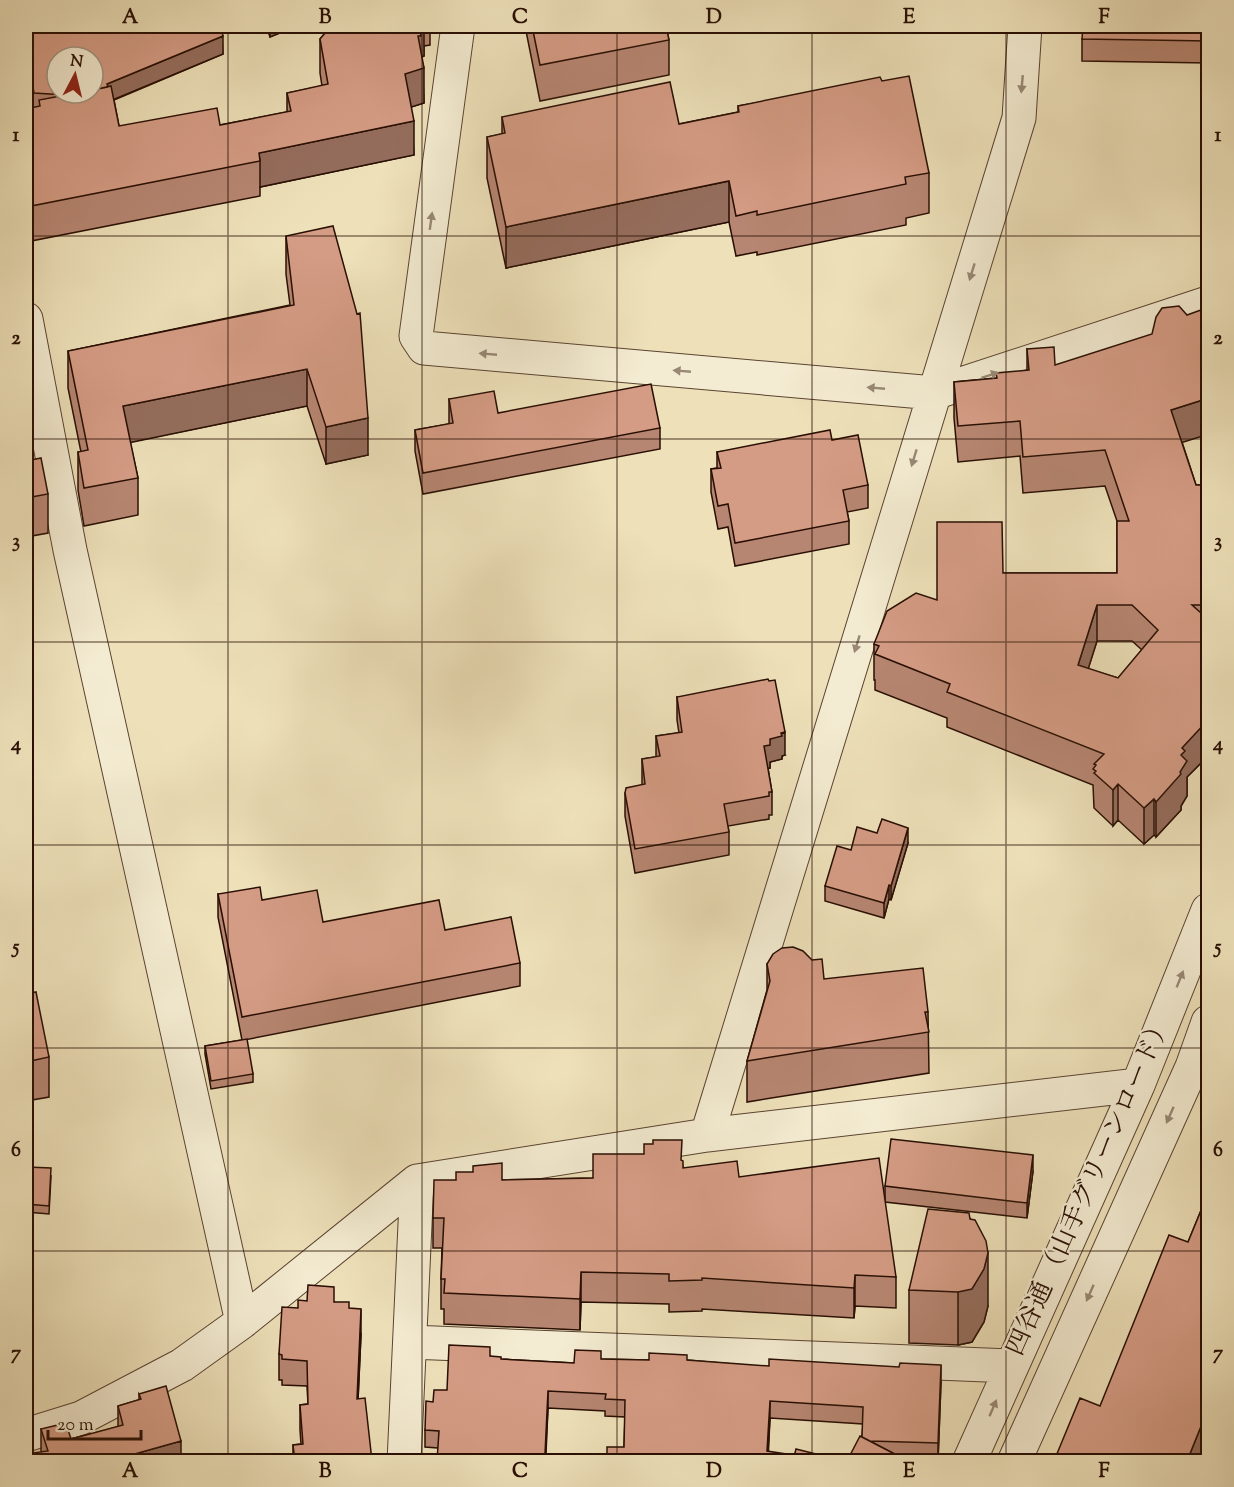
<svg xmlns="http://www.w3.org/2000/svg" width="1234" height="1487" font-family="'Sorts Mill Goudy','Noto Serif JP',serif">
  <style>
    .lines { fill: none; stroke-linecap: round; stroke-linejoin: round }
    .minor-casing { stroke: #5a4331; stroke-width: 35 }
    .minor { stroke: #f4ecd2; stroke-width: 33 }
    .wall { fill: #b78672; stroke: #280e03; stroke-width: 1.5; fill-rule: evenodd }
    .shaded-wall { fill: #956d5d; stroke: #280e03; stroke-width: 1.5 }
    .building { fill: #d59c85; stroke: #280e03; stroke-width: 1.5; fill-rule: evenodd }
    .oneway { fill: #988875 }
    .grid { fill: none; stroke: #280e03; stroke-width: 1.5; stroke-opacity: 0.55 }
    .labels { text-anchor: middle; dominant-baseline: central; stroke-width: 4.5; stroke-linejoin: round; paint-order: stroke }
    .street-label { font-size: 26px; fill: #280e03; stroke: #f4ecd2 }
    .neatline { fill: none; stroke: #280e03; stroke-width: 2 }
    .grid-label { font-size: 20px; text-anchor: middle; font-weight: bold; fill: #280e03 }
  </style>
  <rect width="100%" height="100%" fill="#eee1ba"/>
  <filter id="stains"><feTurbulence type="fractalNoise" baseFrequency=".00333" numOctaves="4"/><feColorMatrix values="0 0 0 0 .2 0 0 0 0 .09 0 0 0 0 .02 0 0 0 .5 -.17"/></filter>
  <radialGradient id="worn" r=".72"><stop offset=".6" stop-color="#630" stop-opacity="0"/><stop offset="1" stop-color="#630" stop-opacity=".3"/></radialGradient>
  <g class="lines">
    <defs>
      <path id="minor" d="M458,26L416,336L424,348L934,393L1208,303
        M26,319L70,550L242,1322
        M707,1135L1019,118L1025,26
        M410,1342L1011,1366
        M26,1435L81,1418L182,1365L242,1322L417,1181L707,1135L1138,1085
        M404,1462L417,1181
        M969,1462L1138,1085L1208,910
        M1014,1462L1192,1067L1208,1022"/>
    </defs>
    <use href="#minor" class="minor-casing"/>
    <use href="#minor" class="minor"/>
  </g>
  <path class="wall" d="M26,26H223H221L223,54L114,100L119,126L220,125L287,112V93L322,86L320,73V39L331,26H430V45L424,46V56L422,57L424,103L411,107L414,155L260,187V196L26,242V163H27L26,157V109L33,107L26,68Z
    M266,26H297L270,37Z
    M525,26H666L669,40V75L540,101Z
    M1209,26V63L1082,61V39Z
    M882,81L929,173V213L906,218V225L757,255V252L736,256L729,222L506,268L487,178V137L502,134V117L679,124L738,112V106Z
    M286,236L368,455L326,464L307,406L130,442L138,478V515L84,526L78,490V452H81L68,388V351L290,305L286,274Z
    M1027,349L1055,365L1182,442L1196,485H1209L1208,756L1187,777V796L1181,806V810L1156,837L1154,835L1144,844L1118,820L1113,826L1094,808L1093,785L947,727V718L875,690V680H874V644L937,600L1003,573H1117V521L1105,486L1023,493L1020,456L958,462L954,418V382L996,378L1027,370ZM1097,641H1132L1142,650L1118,678L1088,669Z
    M449,399L498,413L660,428V449L423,494L415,451V430L449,424Z
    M832,440L868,485V508L847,512L849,521V544L735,566L728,527L718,529L711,492V469L717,468V452Z
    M26,461L48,494V533L26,537Z
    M677,697L785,755L782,756V759L770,762V768H768L772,792V815H769V819L728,826L729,832V855L635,873L625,816V793L642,785V759L656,757V736L679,733L677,720Z
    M908,843L891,900L889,899L884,918L825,901V886L851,850Z
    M218,894L262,900L323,922L520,963V986L244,1040L253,1074V1082L211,1089L205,1054V1046L242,1040L218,917Z
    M767,964L824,979L928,1012L929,1073L747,1102V1061L767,990Z
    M26,994L49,1057V1097L26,1101Z
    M682,1161L683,1168L739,1177L896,1277V1308L855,1306L854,1318L702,1309V1311L669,1312V1304L581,1302L580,1330L444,1324V1309H441V1279L442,1248H433V1218L456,1180L473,1172L502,1180L593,1178Z
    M1033,1171L1027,1218L885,1202V1186Z
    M51,1176L49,1214L26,1212V1182Z
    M1209,1191V1452L1100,1406L1188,1242Z
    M970,1219L988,1306L984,1322L972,1342L958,1345L909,1343V1290Z
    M334,1302L349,1308L361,1334L358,1399L372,1461H293V1445L301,1444L300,1430V1405L308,1404L307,1386L282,1385V1380H279V1354L298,1308Z
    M490,1356L501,1359L574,1363L601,1359L649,1360H687L941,1382L938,1461L904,1459L862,1437L863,1424L770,1418L768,1451L786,1461L624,1447L625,1417L605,1416V1411L548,1408L546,1454L555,1461L438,1448L425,1447V1430L447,1390Z
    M139,1394L181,1461L41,1452V1429L71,1439L118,1427V1406L139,1400Z"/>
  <path class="shaded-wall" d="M270,26H297L270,37Z
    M419,26H424V56L421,57L424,68V103L405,109V74L418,36Z
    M223,36V54L110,101L107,84Z
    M414,121V155L260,187V161L259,153Z
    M729,181V222L506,268V227Z
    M307,369V406L123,444V406Z
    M1209,398V434L1171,446V410Z
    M368,418V455L326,464V427Z
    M1097,605V641L1078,701V665Z
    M1209,692L1208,756L1187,777V796L1181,806V810L1156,837V802L1205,701L1207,694Z
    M785,732V755L782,756V759L770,762V768L764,769V746L770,739Z
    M1118,784V820L1113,826V790Z
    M1154,799V835L1144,844V808Z
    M908,828V843L891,900V886Z
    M889,885V899L884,918V903Z
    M1033,1155V1171L1027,1218V1203Z
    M988,1253V1306L984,1322L972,1342L958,1345V1292Z
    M581,1272V1302L580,1330V1299Z
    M855,1275V1306L854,1318V1288Z
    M361,1309V1334L357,1424V1399Z
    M941,1365V1382L938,1461V1443Z
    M548,1391V1408L545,1461Z
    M770,1401V1418L768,1461L767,1451Z
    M1206,1414V1451L1202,1461H1187Z
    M181,1441V1461H131V1455Z"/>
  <path class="building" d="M26,26H221L223,36L107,84L108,87L93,90V57H57V93H76L66,95L34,93L26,49Z
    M331,26H419L421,36H418L424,68L405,74L414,121L259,153L260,161L26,207V163L33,161L26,122V109L40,106L39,100L76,93H93V90L111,86L119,126L217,108L220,125L291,111L287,93L328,84L320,39Z
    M532,26H666L669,40L540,65Z
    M1083,26H1209V41L1082,39Z
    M909,76L929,173L905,177L906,184L757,215V211L736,216L729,181L506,227L487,137L505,133L502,117L670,82L679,124L739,112L738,106L880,77L882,81Z
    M333,226L357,314L360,313L368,418L326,427L307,369L123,406L138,478L84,488L78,452L88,450L68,351L294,305L286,236Z
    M1179,306L1187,315L1209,307V398L1171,410L1196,485H1209V605H1192L1209,620V692L1207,694L1209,695V698L1205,701L1209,704V715L1206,718L1208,720L1182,748L1185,751L1181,755L1187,761L1180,772L1181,774L1156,802L1154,799L1144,808L1118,784L1113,790L1094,773L1096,771L1093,769L1096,765L1094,764L1104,754L947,692L950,684L875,654L879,646L874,644L887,611L916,593L937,600V522H1002L1003,573H1117V521H1129L1105,450L1023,457L1020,421L958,426L954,382L997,378L996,373L1029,370L1027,349L1054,347L1055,365L1152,334L1156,317L1162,308ZM1097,605H1132L1158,630L1118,678L1078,665Z
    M651,384L660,428L423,473L415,430L453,423L449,399L494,391L498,413Z
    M830,430L832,440L858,435L868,485L843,490L849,521L735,543L728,504L718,506L711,469L721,468L717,452Z
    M41,458L48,494L26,498V461Z
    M768,679L769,681L775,680L785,732L781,733L782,736L770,739V745L764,746L772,792H769V796L724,804L729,832L635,849L625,793L626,788L645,784L642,759L660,756L656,736L682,732L677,697Z
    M882,819L908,828L891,886L889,885L884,903L825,886L837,846L851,850L857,827L877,833Z
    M260,887L262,900L317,890L323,922L439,900L445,930L511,917L520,963L242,1017L218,894Z
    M793,947L803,951L812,960L822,959L824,979L923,968L928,1012H925L929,1032L747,1061L770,981L767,964L773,954L782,948Z
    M36,992L49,1057L26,1062V994Z
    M247,1039L253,1074L211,1081L205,1046Z
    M891,1139L1033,1155L1027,1203L885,1186Z
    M653,1140H682L681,1160L683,1161V1168L737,1161L739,1177L879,1158L896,1277L855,1275L854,1288L702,1278V1280L669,1281V1274L581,1272L580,1299L444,1293L445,1279H441L444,1218H433L434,1180H456V1172H473V1166L502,1163V1180L593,1178V1154H644V1144H653Z
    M27,1167L51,1168L49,1206L26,1204Z
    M1209,1191V1415L1206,1414L1187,1461H1054L1080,1398L1100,1406L1169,1235L1188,1242Z
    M928,1209L969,1213L970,1219L975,1220L986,1241L988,1253L984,1269L972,1289L958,1292L909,1290Z
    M308,1285L334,1287V1302H349V1308L361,1309L357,1399L365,1398L372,1461H295L293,1445L303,1444L300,1405L308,1404L307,1361L282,1359V1355L279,1354L282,1307L298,1308V1300L307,1301Z
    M449,1345L490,1347V1356L501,1357V1359L574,1363L575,1350L601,1351V1359L649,1360V1353L687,1355V1360L769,1366V1359L899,1367L900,1363L941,1365L938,1443L870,1441L862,1437L863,1407L770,1401L767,1451L786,1454L785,1461H607V1447H624L625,1400L605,1399L606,1394L548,1391L545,1454H555L554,1461H437L439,1431L425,1430L426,1401L433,1402L434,1390H447Z
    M166,1386L181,1441L131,1455L133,1461H26V1454L48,1451L41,1429L66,1423L71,1439L123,1425L118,1406L141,1399L139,1394Z
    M860,1436L908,1461H847Z
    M796,1449L844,1461H793Z"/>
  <defs><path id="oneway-solid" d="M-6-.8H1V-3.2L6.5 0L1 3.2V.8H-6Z" transform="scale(1.5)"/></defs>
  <g class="oneway">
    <use href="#oneway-solid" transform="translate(1022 84) rotate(95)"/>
    <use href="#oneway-solid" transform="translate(431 221) rotate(-82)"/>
    <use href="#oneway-solid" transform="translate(972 272) rotate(107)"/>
    <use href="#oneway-solid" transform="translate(488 354) rotate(-175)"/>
    <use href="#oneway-solid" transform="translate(682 371) rotate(-175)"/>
    <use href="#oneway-solid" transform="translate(990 375) rotate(-18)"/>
    <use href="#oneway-solid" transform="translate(876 388) rotate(-175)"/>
    <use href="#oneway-solid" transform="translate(914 458) rotate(107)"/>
    <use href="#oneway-solid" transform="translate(857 644) rotate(107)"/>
    <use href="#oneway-solid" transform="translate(1180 979) rotate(-68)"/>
    <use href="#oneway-solid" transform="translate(1170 1115) rotate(114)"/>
    <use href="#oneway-solid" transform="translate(1090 1293) rotate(114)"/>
    <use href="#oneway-solid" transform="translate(993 1408) rotate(-67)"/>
  </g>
  <path class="grid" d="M228,26V1462M422,26V1462M617,26V1462M812,26V1462M1006,26V1462M26,236H1208M26,439H1208M26,642H1208M26,845H1208M26,1048H1208M26,1251H1208"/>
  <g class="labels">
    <g class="street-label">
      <text transform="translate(1090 1186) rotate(-66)">四谷通 （山手グリーンロード）</text>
    </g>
  </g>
  <rect width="1234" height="1487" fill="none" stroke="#eee1ba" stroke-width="66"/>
  <g transform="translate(75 75) rotate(7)"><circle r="28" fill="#f4ecd2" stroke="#a2937f" stroke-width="1.5"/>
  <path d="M0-4.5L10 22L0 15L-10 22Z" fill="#8f2418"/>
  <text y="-9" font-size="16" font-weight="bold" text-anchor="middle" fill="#280e03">N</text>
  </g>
  <path d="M48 1430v9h93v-9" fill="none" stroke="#280e03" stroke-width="3"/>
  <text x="57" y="1430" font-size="18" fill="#280e03" stroke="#f4ecd2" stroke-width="4.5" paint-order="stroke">20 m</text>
  <rect x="33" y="33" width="1168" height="1421" class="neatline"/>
  <g class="grid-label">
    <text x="130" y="23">A</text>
    <text x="325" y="23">B</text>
    <text x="520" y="23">C</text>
    <text x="714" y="23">D</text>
    <text x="909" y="23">E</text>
    <text x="1104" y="23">F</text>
    <text x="16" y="141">1</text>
    <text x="1218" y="141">1</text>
    <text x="16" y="344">2</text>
    <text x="1218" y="344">2</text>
    <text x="16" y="547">3</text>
    <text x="1218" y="547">3</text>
    <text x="16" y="750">4</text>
    <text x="1218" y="750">4</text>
    <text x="16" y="953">5</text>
    <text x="1218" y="953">5</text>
    <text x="16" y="1156">6</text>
    <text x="1218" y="1156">6</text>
    <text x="16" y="1359">7</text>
    <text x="1218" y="1359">7</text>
    <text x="130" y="1477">A</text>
    <text x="325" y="1477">B</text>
    <text x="520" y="1477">C</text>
    <text x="714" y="1477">D</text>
    <text x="909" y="1477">E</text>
    <text x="1104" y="1477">F</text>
  </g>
  <rect width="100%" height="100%" filter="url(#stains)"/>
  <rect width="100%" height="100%" fill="url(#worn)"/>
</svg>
